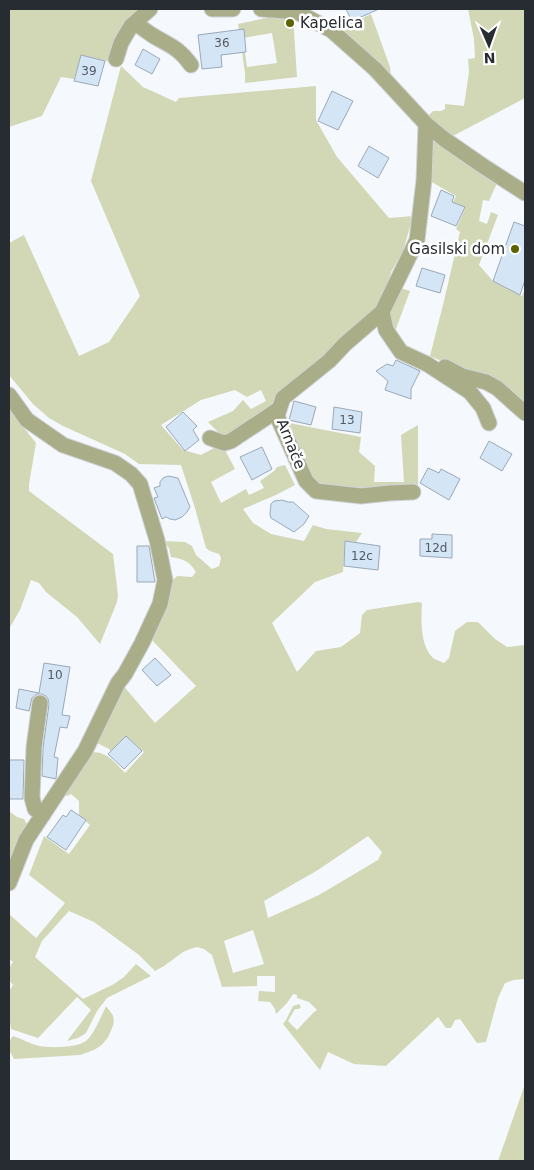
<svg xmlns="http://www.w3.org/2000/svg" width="534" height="1170" font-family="'DejaVu Sans',sans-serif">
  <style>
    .green { fill: #d2d8b5; fill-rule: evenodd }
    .building { fill: #d4e5f6; stroke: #99a9b9 }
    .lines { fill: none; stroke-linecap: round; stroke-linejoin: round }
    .minor-casing { stroke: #d0d3d8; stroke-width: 17 }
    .minor { stroke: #a9ae89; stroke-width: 15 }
    .poi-dot { fill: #5c6300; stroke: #fff; stroke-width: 2 }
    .labels { text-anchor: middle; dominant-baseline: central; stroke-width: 5; stroke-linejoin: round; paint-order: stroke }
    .number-label { font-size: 12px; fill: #525a63 }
    .poi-label { font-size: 15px; fill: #262c32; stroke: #fff; text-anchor: start }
    .street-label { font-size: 15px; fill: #262c32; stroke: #fff }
  </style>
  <rect width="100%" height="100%" fill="#f5f8fc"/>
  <path class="green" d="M9,9H146L111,62L81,55L74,79L61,77L42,116L9,127Z
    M468,9H525V98L449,138L429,119V115L433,111H441L445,109V104L464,106L469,72L468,59L475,58L474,39Z
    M371,14L390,67L391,76L345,34L341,22L349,17L352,23Z
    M293,16L297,77L245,83V73L238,24L271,17ZM272,33L277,63L247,67L243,38Z
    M121,66L143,87L176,102L179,98L316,86V120L337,157L389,218L413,216L403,251L391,272L382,305L271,406L226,440L208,422L233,411L243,400L251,409L266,401L261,390L247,397L235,390L201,400L161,425L183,450L201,455L214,448H224L235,469L211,482L221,503L246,489L249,495L264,488L260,481L274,471L277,467L285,465L295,485L276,495L243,509L253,523L271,534L304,541L313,525L326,529L362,533L356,542L345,541L343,572L315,582L272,623L297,672L316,651L341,647L360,633L362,615L367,610L418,602L422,603C421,620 420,646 433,658C436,660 440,661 444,663L449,658L455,631L467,622H478L495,639L507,647L525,645V988L524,979L514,980L505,983L498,998L486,1042L477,1043L460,1019L455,1020L451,1028H446L438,1017L386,1066L354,1064L328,1052L320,1070L283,1024L286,1020L293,1006L299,1004L301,1007L299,1009H295L288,1021L297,1030L313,1013L317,1010L309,1002L297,998V995L293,994L287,1003L276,1014L275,1009L270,1002L258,1001L259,991L275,992V976H257V986L222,987L212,955L204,949L197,947L190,949L183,952L164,966L155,971L139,955L94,922L69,911L42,941L35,957L83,999L114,984L124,977L136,964L151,976L107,998L97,1011L86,1033L78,1038L67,1041L91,1010L77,997L38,1038L11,1029L9,1016V991L13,985L9,980V968L13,962L9,959V914L36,938L65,903L29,875L44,836L69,854L90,825L79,815V801L71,794L67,796L62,793L88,752C108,751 112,760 125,773L144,752L126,736L111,752L109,749L97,743L121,683L155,723L196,686L150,638L169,585L177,576L192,577L196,572C189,561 184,559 171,557L169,548L163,541L185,542L192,546L196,555L212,569L219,566L221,558L219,554L210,551L206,548L195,508L181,465L139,464L125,454L63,426L49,418L33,404L9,375V243L24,235L79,356L109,342L140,296L91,181ZM368,836L382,852L378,860L319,895L268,918L264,901L318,870ZM253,930L264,964L233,973L224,941Z
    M429,139H434L498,181L489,201L483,200L479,221L487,224L491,212L498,215L479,265L493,281L522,296L525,289V408L446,363L430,356L444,301L460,232L456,229L465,208L453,202L456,196L430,181Z
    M400,288L410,291L394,334L388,312Z
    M9,409L36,443L29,484V491L113,554L118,595L117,602L100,644L77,617L46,592L39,583L31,580L20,610L9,629Z
    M284,422L361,437L359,452L375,466L374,482H404L401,435L418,425V486L384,490L318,486L312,478Z
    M9,811L17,817L24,819L28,826L9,874Z
    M106,1006C108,1009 112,1013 113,1016C114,1020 114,1024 112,1028C106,1045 97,1050 80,1055L14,1059C9,1049 5,1046 13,1036C22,1039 31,1044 39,1046C51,1048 76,1048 86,1041C93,1036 102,1015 106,1006Z
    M525,1084V1161H498L523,1090Z"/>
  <path class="building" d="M346,9H379L352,21Z
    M244,29L246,52L221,55L222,67L202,69L198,35Z
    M143,49L160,59L152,74L135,65Z
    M81,55L105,61L98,86L74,81Z
    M332,91L353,101L338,130L318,121Z
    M369,146L389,158L378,178L358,166Z
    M441,190L454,196L452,202L465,207L456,226L431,216Z
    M514,222L525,226V280L520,295L493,281Z
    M422,268L445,275L440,293L416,286Z
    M396,360L420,371L411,389V399L385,390L388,381L376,371L387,364L393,366Z
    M294,401L316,407L311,425L289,420Z
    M334,407L362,412L360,433L332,429Z
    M183,412L197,426L193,430L199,440L185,451L166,427Z
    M489,441L512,454L502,471L480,458Z
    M262,447L272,469L252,480L240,457Z
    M428,468L439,473L441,469L460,479L449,500L420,483Z
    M168,476L178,478L190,507L187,512L182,517L175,520L170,519L166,517L162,519L154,498L158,497L154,488L160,486V482L163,478Z
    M282,500L288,502H293L309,516L304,524L294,532L271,518L270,514L271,504L274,501Z
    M432,534L452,535V558L420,556V539H432Z
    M345,541L380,546L378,570L344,566Z
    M137,546H149L155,582H137Z
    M155,658L171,675L157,686L142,670Z
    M44,663L70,667L62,715L70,716L67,728L60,727L54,757L58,758L56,779L42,776L43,748L49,704L48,699L46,696L42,694H37L32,698L29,711L16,708L19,689L39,693Z
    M126,736L142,751L124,769L108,754Z
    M9,760H24L23,799H9Z
    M71,810L86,820L66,850L47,837L63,815L66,817Z"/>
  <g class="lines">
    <defs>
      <path id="minor" d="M212,9H233
        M261,9L297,12L331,30L375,69L426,124L444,139L483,166L525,193
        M135,23C141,27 146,31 152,35C170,46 178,47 191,65
        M116,59L121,43L131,26L150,9
        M382,312L386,330L401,352L427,364L470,392L483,408L489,423
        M445,367L462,376L486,382L497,388L525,413
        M9,395L27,420L63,445L115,463L131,474L140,484L157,540L165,580L160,604L142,643L125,674L118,683L85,751L26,840L9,883
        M210,438L224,443L231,441L279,409
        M413,492L390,493L361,496L316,491L306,481L277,416L283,398L329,361L345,344L382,312L417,240L424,180L426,124
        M40,703L34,747L32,798L35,809L43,815"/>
    </defs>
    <use href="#minor" class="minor-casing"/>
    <use href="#minor" class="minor"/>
  </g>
  <g class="poi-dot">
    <circle cx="290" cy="23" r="5"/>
    <circle cx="515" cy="249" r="5"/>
  </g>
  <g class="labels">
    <g class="number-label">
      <text x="222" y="43">36</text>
      <text x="89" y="71">39</text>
      <text x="347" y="420">13</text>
      <text x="436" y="548">12d</text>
      <text x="362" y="556">12c</text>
      <text x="55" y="675">10</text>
    </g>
    <g class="poi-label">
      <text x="300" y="23">Kapelica</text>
      <text x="505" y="249" text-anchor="end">Gasilski dom</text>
    </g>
    <g class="street-label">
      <text transform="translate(291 444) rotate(68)">Arnače</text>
    </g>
  </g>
  <rect width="534" height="1170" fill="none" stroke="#262c32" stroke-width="20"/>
  <g transform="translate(489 45) rotate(178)" stroke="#ffffff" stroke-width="4" paint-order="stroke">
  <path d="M0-4L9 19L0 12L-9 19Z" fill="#262c32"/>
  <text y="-8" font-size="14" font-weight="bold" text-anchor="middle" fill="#262c32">N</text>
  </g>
</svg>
